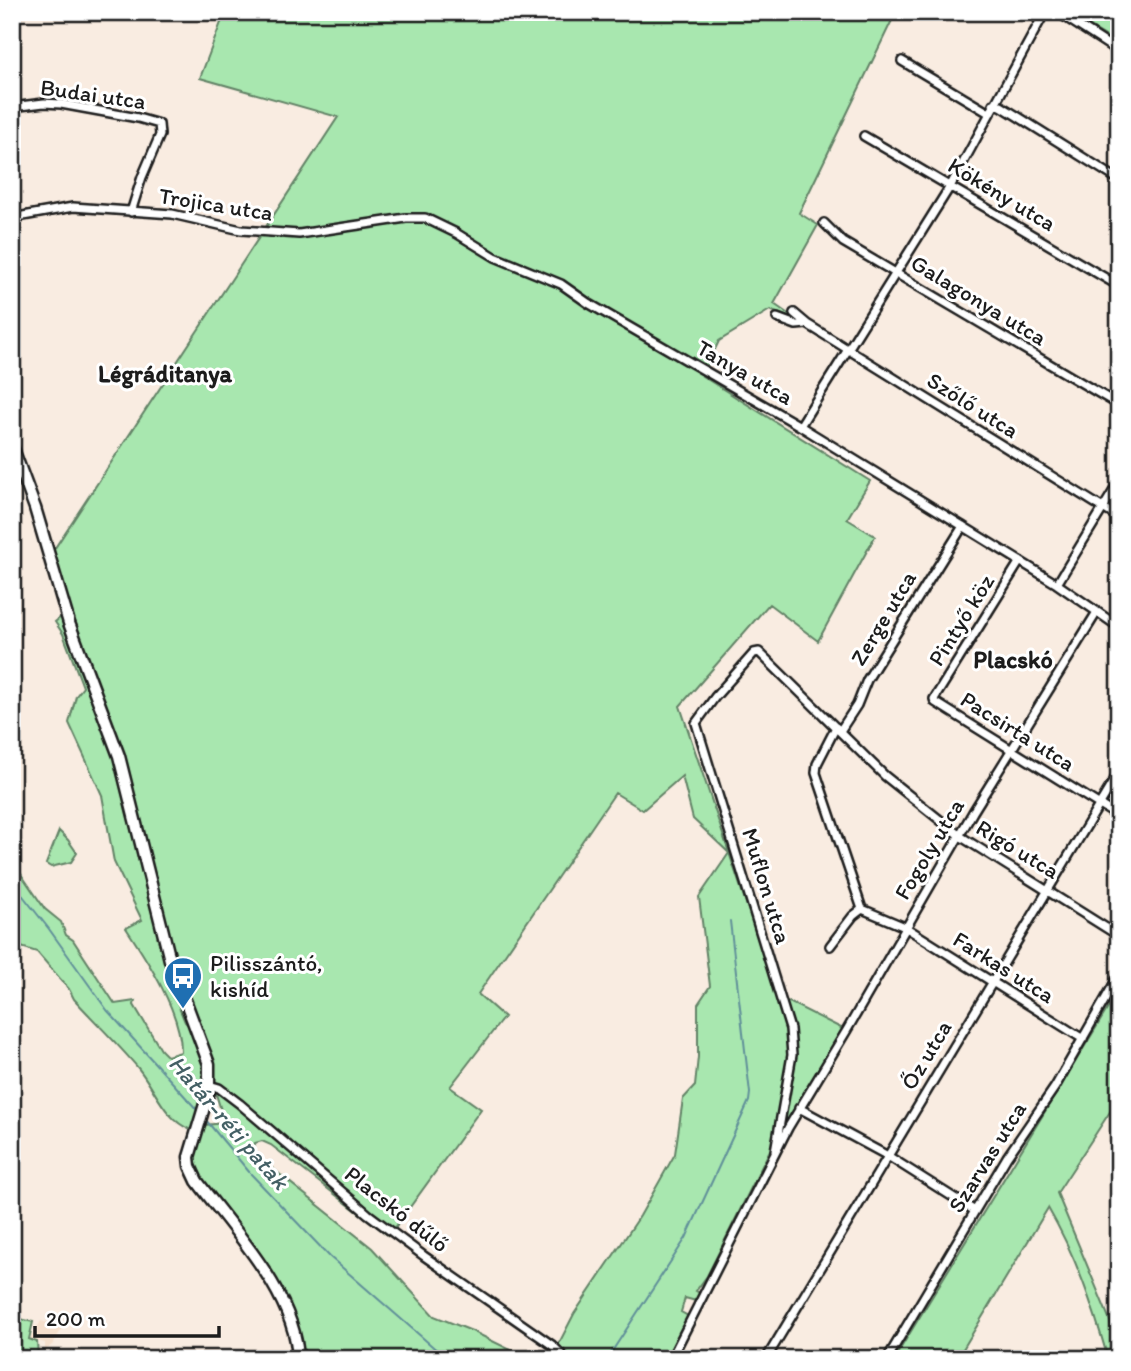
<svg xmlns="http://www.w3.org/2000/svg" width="1131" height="1371" font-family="Itim,sans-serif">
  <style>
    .built { fill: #f5dfcc }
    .green { fill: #a8e7af; stroke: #628266; stroke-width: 2; fill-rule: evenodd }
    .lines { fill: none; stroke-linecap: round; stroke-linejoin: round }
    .stream { stroke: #619099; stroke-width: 2 }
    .minor-casing { stroke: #1c1c1c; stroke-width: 12 }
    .tertiary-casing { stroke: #1c1c1c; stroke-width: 15 }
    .minor { stroke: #fff; stroke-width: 7 }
    .tertiary { stroke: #fff; stroke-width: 10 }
    .labels { text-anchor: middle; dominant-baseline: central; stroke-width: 6; stroke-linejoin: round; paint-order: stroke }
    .street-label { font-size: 23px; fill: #1c1c1c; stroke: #fff }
    .poi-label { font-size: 23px; fill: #1c1c1c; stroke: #fff; text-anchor: start }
    .neighbourhood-label { font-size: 24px; font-weight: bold; fill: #1c1c1c; stroke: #fff }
    .water-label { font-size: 24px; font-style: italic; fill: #446065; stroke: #fff }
  </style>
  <rect width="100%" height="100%" fill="#f9ece1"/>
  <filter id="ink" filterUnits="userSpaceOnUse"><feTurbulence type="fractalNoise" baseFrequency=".0143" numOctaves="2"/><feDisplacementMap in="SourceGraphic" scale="14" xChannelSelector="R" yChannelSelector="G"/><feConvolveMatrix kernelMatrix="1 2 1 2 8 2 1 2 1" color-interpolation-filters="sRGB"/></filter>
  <g filter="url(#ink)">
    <path class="built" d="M41,1321L63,1327L53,1344L45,1351V1343L30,1339Z"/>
    <path class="green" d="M225,12H896L799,213L818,225L774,304L800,322L770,310L719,341L702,376L870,481L847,519L875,536L818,641L769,604L680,706L777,996L843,1029L769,1152L707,1276L696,1291L700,1293L696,1301L685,1298L681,1312L688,1316L667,1359H568L557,1347L574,1314L640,1216L675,1154L683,1099L695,1086L698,1057V1004L710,986L699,897L729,853L693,819L682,776L643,810L615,793L478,994L504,1017L450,1087L481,1109L389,1236L271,1145L262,1141L255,1143L254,1150L258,1157L372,1248L434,1316L472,1331L529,1359H303C302,1311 272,1275 245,1239C228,1216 211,1192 195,1168V1148L204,1125L225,1123L210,1075L191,1130C164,1119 156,1090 138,1068C118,1044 95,1022 74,999L69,989L37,952L15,945L12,934L20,930L12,921V861L45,909L61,922L66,935L73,940L115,1004L135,1001L134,1005L161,1050L167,1056L181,1052C182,1013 147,960 126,928L142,920L114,862L102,795L69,723L76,696L83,687L63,634L55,622L69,610L51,554L338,117L200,78ZM140,844L198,1034H197L185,1022L180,1010L151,901Z
      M1066,12H1119V44L1117,43Z
      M59,831L68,840L77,853L71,862L51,867L46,864Z
      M1119,990V1098L1057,1193L1109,1318L1119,1350V1359H1108C1093,1306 1076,1256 1048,1208L957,1359H894Z
      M12,1317L33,1322L29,1339L37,1342L38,1356L28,1359L12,1352Z"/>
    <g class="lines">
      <path class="stream" d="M12,882L49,929L107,1010L199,1112
        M205,1119L250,1173L330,1257L447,1359
        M607,1359L686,1238L749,1101L750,1093L730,921"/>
      <defs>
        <path id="minor" d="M1053,12L1062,15L1119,52
          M902,61L989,113
          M993,104L1001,106L1119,180
          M12,107L44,103L61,104L138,118L159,124L160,135L142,177L131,212
          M864,136L1119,286
          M12,218L73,207L172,214L241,230L299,234L406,218H425L456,233L495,257L561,284L588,303L800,426L1057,584L1119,627
          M824,223L843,242L1119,405
          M794,313L807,324
          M777,318L796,325L807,324L1119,518
          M800,426L951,185L1045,12
          M1020,561L934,699L935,702L1119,817
          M1057,584L1119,482
          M836,727L817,764L816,773L862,909L905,927L1083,1039
          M840,731L857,705L867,680L963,526
          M830,946L853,916L862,909
          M209,1085L219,1088L240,1104L368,1214L424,1256L552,1345L566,1359
          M799,1108L888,1156L975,1211
          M775,1151L792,1055L790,1029L696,723L715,697L754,653L759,652L885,776L960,836L1119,936
          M671,1359L788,1128L847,1030L973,812L1097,612
          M766,1359L1119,772
          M887,1359L1007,1157L1055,1087L1119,975"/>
        <path id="tertiary" d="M12,446L35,508L69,623L119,756L170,960L209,1064V1091L189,1157L190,1166L197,1181C234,1231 296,1295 298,1359"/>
      </defs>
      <use href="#minor" class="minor-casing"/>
      <use href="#tertiary" class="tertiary-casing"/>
      <use href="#minor" class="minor"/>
      <use href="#tertiary" class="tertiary"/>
    </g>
  </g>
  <defs>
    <symbol id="bus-pin" viewBox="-11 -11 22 30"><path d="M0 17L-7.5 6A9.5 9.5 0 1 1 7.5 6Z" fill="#1f6fb2" stroke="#fff"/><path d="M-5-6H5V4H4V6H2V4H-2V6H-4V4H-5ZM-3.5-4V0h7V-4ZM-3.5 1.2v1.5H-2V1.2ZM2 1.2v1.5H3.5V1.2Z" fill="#fff"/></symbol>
  </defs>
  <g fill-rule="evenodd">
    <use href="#bus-pin" x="161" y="954" width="44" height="60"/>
  </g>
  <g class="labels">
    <g class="street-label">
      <text transform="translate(93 94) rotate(8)">Budai utca</text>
      <text transform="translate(1002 194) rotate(31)">Kökény utca</text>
      <text transform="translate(216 204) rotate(9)">Trojica utca</text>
      <text transform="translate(979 300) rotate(31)">Galagonya utca</text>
      <text transform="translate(745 372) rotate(30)">Tanya utca</text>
      <text transform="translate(973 405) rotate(32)">Szőlő utca</text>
      <text transform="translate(883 618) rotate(-59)">Zerge utca</text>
      <text transform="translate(961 620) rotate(-58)">Pintyő köz</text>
      <text transform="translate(1018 731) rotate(32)">Pacsirta utca</text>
      <text transform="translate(929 849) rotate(-59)">Fogoly utca</text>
      <text transform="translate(1018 849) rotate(31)">Rigó utca</text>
      <text transform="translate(767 886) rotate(73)">Muflon utca</text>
      <text transform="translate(1004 967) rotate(32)">Farkas utca</text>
      <text transform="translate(926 1055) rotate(-59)">Őz utca</text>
      <text transform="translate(987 1157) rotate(-58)">Szarvas utca</text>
      <text transform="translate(397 1209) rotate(38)">Placskó dűlő</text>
    </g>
    <g class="poi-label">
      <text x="210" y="963">Pilisszántó,<tspan x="210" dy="26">kishíd</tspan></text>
    </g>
    <g class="neighbourhood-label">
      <text x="165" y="373">Légráditanya</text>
      <text x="1013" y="659">Placskó</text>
    </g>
    <g class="water-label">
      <text transform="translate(229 1122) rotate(49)">Határ-réti patak</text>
    </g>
  </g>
  <rect width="1131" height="1371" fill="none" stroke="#fff" stroke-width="42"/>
  <rect x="21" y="21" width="1089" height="1329" fill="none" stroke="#1c1c1c" stroke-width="2.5" filter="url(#ink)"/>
  <path d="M35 1326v10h184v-10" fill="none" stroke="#1c1c1c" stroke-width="3.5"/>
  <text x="46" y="1326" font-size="21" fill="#1c1c1c" stroke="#ffffff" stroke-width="5" paint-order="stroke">200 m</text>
</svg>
